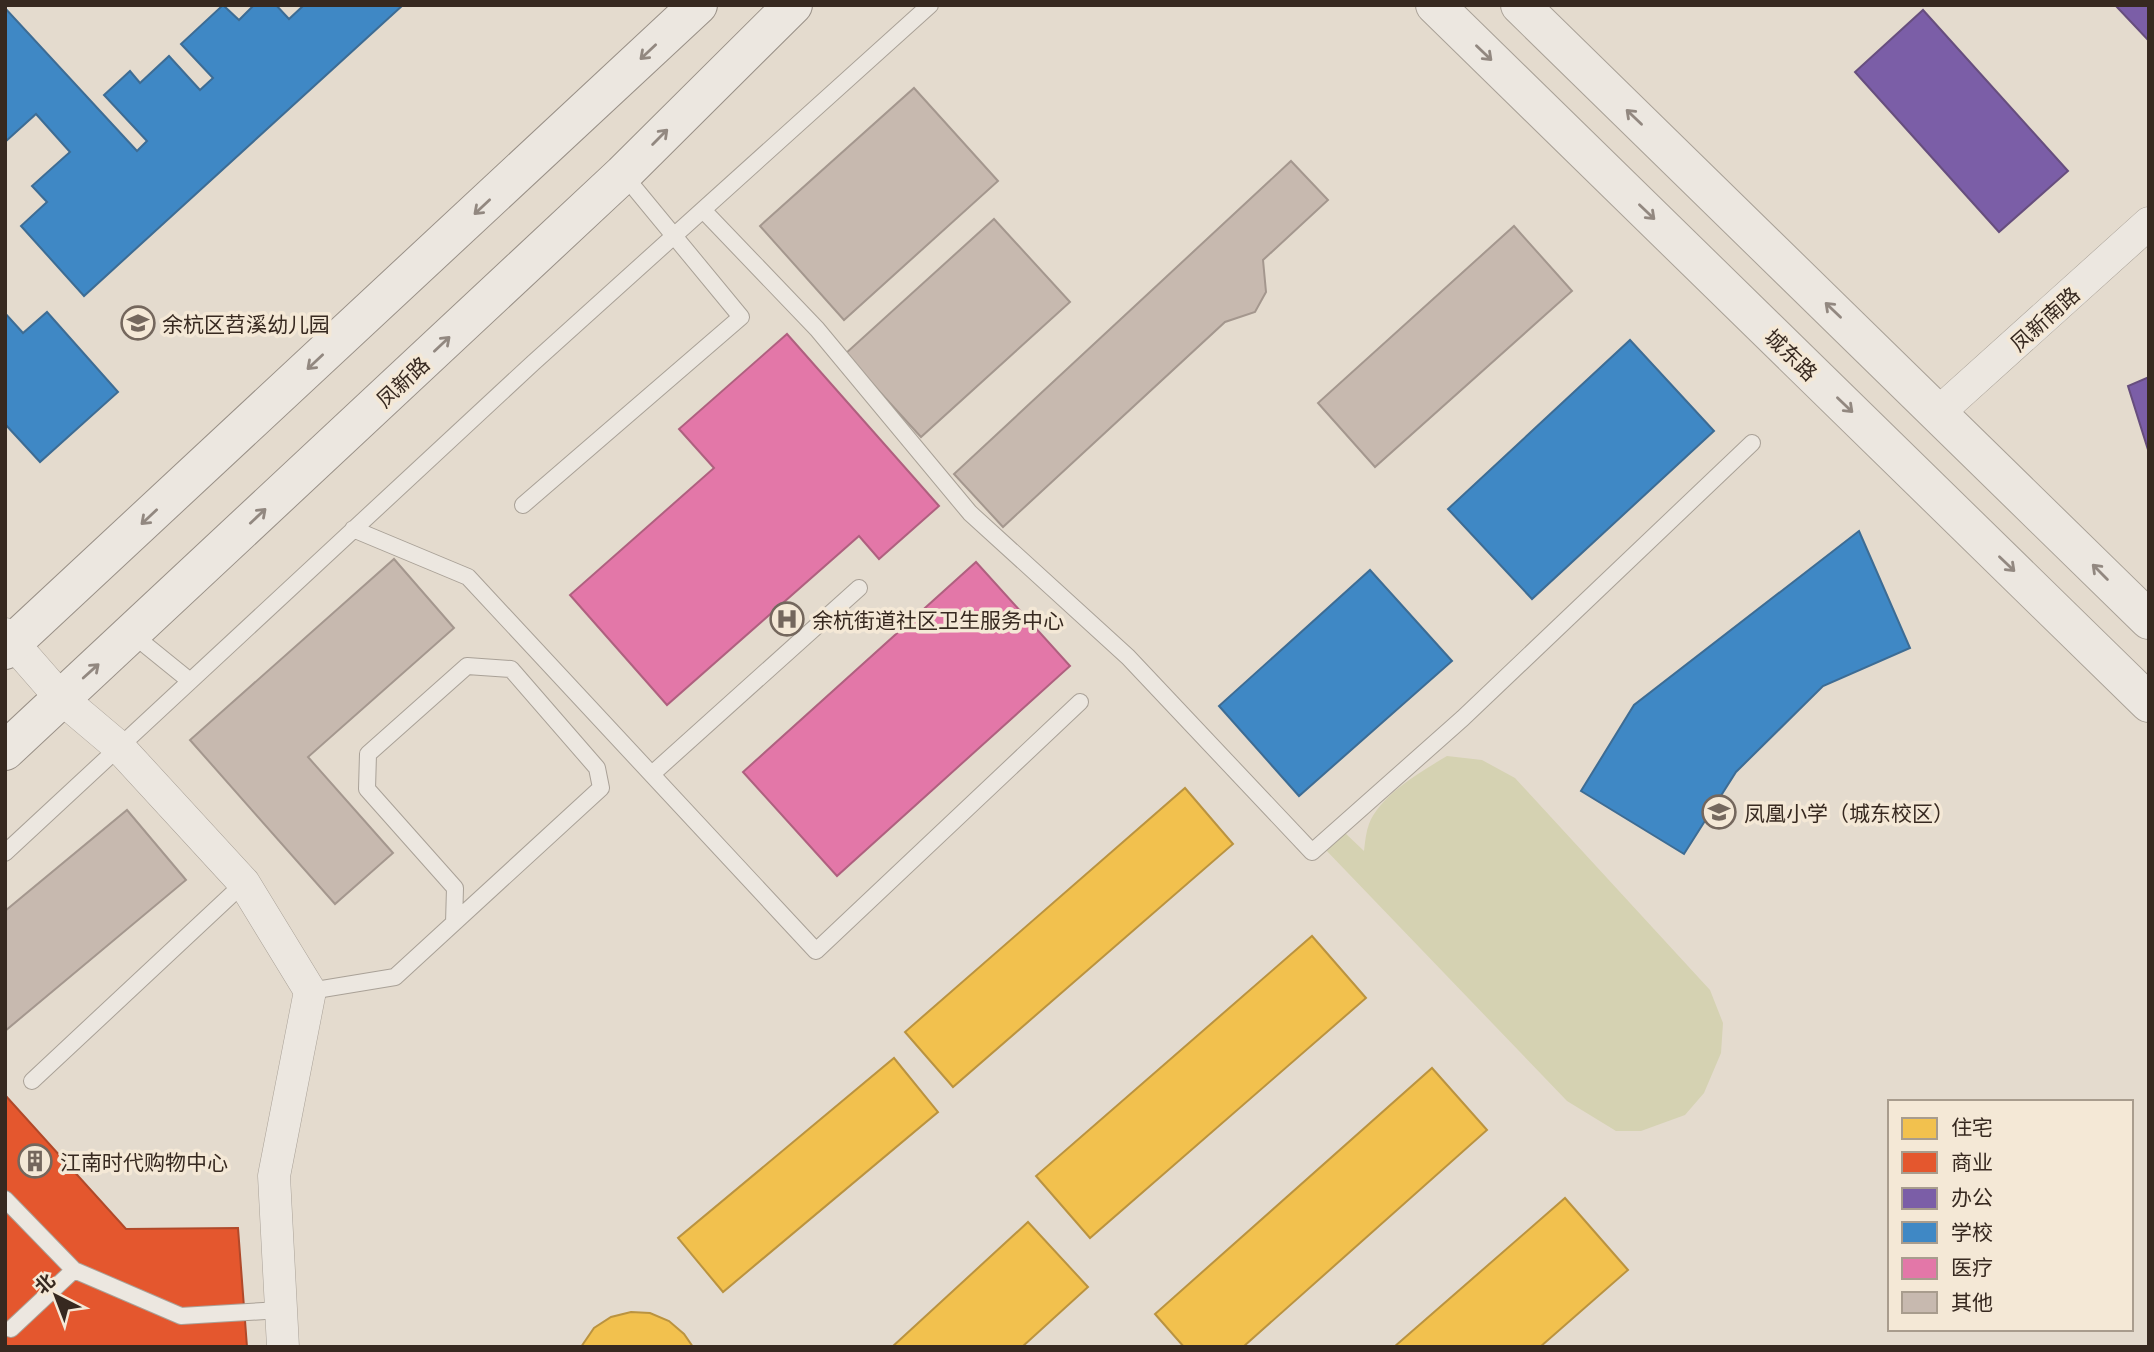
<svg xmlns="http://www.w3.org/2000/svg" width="2154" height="1352" font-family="Georgia,'Noto Sans SC',serif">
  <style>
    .green { fill: #d5d2b2 }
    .homes { fill: #f2c14e; stroke: #ba9340; stroke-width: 2 }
    .shops { fill: #e4572e; stroke: #b0492a; stroke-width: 2 }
    .offices { fill: #7b5ea7; stroke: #674e7e; stroke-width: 2 }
    .schools { fill: #3f88c5; stroke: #3d6c94; stroke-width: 2 }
    .health { fill: #e377a8; stroke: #af607f; stroke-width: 2 }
    .building { fill: #c7b9af; stroke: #a4978e; stroke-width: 2 }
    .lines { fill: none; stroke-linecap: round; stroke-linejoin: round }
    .service-casing { stroke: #a9a197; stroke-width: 18 }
    .minor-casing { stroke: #a9a197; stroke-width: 33 }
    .tertiary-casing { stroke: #a9a197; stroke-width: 40 }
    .secondary-casing { stroke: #999087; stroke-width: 40 }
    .service { stroke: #ece7e0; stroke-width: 16 }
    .minor { stroke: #ece7e0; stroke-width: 32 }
    .tertiary { stroke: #ece7e0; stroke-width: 38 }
    .secondary { stroke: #ece7e0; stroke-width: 38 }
    .oneway { stroke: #928880 }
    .labels { text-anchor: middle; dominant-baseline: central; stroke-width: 7; stroke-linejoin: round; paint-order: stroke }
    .street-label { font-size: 21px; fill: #372920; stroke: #f4e8d6 }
    .poi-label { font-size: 21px; fill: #372920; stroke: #f4e8d6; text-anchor: start }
  </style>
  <rect width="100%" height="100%" fill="#e4dbce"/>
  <path class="green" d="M1447,756L1482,760L1515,778L1710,990L1723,1023L1721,1053L1704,1093L1685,1115L1641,1131H1616L1567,1101L1323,847L1343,831L1364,851C1365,842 1366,832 1369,824C1380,795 1422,771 1447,756Z"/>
  <path class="homes" d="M1185,788L1233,844L953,1087L905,1032Z
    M1312,936L1366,998L1090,1238L1036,1176Z
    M894,1058L938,1112L723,1292L678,1238Z
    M1432,1068L1487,1130L1243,1347H1184L1155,1314Z
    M1565,1198L1628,1270L1540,1347H1394Z
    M1028,1222L1088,1287L1022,1347H892Z
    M631,1312L650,1313L669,1321L684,1334L693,1347H581L594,1328L611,1317Z"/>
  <path class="shops" d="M5,1095L126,1229L238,1228L247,1347H5Z"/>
  <path class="offices" d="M2115,5H2149V41Z
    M1923,10L2068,171L1999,232L1855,72Z
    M2149,377V453L2128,386Z"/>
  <path class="schools" d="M223,5L239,20L254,5H276L289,19L304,5H403L84,296L21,226L47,202L32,186L70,152L36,114L5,142V8L137,151L147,141L104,95L130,71L140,83L169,56L200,90L213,78L181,44Z
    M47,312L118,392L40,462L5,424V313L23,333Z
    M1630,340L1714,431L1532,599L1448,509Z
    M1859,531L1910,648L1823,686L1736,772L1684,854L1581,791L1634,705Z
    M1370,570L1452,661L1299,796L1219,706Z"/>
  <path class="health" d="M787,334L939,506L879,559L859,536L667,705L570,595L714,468L679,429Z
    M976,562L1070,666L837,876L743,772Z"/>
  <path class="building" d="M914,88L998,181L844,320L760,226Z
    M1291,161L1328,200L1263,260L1266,292L1255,312L1225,322L1003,527L954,474Z
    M994,219L1070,302L921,437L845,354Z
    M1514,226L1572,291L1375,467L1318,403Z
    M394,559L454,628L308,757L393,853L335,904L190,740Z
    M127,810L186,880L5,1031V911Z"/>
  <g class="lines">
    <defs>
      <path id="service" d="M703,210L817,329L970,513L1128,657L1312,852L1463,718L1752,443
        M523,505L741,317L623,174
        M353,529L468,577L816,951L1080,702
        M132,634L190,681
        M652,774L859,588
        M5,853L533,363L930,5
        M310,991L395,977L601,788L597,768L511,669L467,666L368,754L367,789L455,888L454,923
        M32,1081L244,883
        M5,1199L74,1270L181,1316L281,1310
        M11,1329L74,1270"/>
      <path id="minor" d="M1938,413L2149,223
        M5,634L61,698L119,747L244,883L310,991L274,1176L283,1347"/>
      <path id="tertiary" d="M1435,5L2149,703
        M1520,5L2149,620"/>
      <path id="secondary" d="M5,650L698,5
        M5,751L623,174L793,5"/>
    </defs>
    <use href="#service" class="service-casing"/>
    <use href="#minor" class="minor-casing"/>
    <use href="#tertiary" class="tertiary-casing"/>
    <use href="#secondary" class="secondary-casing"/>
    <use href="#service" class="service"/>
    <use href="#minor" class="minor"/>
    <use href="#tertiary" class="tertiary"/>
    <use href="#secondary" class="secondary"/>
  </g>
  <defs><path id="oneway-shaft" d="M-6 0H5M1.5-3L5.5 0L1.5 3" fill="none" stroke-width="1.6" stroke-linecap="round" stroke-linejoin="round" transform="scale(1.75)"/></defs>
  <g class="oneway">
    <use href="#oneway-shaft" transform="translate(648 52) rotate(137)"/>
    <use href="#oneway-shaft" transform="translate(1484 53) rotate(44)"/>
    <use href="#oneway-shaft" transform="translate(1634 117) rotate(-136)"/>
    <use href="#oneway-shaft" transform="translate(660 137) rotate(-45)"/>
    <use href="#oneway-shaft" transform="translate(482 207) rotate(137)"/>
    <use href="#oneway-shaft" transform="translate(1647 212) rotate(44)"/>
    <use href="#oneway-shaft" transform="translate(1833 310) rotate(-136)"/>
    <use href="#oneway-shaft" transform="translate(442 344) rotate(-43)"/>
    <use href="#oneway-shaft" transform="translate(315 362) rotate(137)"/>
    <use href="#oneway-shaft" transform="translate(1845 405) rotate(44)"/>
    <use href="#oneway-shaft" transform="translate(258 516) rotate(-43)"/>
    <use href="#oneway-shaft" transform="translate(149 517) rotate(137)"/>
    <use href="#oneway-shaft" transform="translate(2007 564) rotate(44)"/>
    <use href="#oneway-shaft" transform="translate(2100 572) rotate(-135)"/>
    <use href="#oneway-shaft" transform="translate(91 671) rotate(-42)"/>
  </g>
  <defs>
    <symbol id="school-ring" viewBox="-11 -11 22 22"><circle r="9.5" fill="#f4e8d6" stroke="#74675d" stroke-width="1.5"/><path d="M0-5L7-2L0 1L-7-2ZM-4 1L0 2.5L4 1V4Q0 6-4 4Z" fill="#74675d"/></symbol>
    <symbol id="hospital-ring" viewBox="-11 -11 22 22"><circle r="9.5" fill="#f4e8d6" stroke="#74675d" stroke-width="1.5"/><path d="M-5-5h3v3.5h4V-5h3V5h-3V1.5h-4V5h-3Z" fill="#74675d"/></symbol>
    <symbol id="building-ring" viewBox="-11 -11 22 22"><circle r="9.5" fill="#f4e8d6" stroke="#74675d" stroke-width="1.5"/><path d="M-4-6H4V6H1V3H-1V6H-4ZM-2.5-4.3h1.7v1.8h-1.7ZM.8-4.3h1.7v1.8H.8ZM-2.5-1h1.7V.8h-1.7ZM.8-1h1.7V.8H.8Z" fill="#74675d"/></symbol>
  </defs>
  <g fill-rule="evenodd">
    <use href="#school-ring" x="119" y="304" width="38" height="38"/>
    <use href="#hospital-ring" x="768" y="600" width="38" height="38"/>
    <use href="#school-ring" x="1700" y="793" width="38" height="38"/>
    <use href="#building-ring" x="16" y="1142" width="38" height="38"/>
  </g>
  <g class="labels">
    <g class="street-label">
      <text transform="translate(2044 318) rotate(-42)">凤新南路</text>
      <text transform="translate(1792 354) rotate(44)">城东路</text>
      <text transform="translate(402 381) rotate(-43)">凤新路</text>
    </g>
    <g class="poi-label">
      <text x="162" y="323">余杭区苕溪幼儿园</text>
      <text x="812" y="619">余杭街道社区卫生服务中心</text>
      <text x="1744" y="812">凤凰小学（城东校区）</text>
      <text x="60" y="1161">江南时代购物中心</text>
    </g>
  </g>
  <rect width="2154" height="1352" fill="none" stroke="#372920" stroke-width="14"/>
  <rect x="1888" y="1100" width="245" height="231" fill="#f4e8d6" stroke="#a89c8d" stroke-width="2"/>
  <rect x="1902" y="1118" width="35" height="21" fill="#f2c14e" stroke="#a89c8d" stroke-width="2"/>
  <text x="1951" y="1135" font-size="21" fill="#372920">住宅</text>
  <rect x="1902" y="1152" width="35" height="21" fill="#e4572e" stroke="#a89c8d" stroke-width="2"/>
  <text x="1951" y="1170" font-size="21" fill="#372920">商业</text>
  <rect x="1902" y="1188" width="35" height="21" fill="#7b5ea7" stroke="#a89c8d" stroke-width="2"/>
  <text x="1951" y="1205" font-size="21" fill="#372920">办公</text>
  <rect x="1902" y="1222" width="35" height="21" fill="#3f88c5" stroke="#a89c8d" stroke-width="2"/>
  <text x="1951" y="1240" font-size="21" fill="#372920">学校</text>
  <rect x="1902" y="1258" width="35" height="21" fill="#e377a8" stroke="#a89c8d" stroke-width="2"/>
  <text x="1951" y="1275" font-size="21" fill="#372920">医疗</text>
  <rect x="1902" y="1292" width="35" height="21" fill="#c7b9af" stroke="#a89c8d" stroke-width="2"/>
  <text x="1951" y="1310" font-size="21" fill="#372920">其他</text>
  <g transform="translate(56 1296) rotate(318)" stroke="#f4e8d6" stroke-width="5" paint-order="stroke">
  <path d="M0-5L12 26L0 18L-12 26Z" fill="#372920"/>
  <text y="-10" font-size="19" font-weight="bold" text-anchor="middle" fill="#372920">北</text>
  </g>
</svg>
